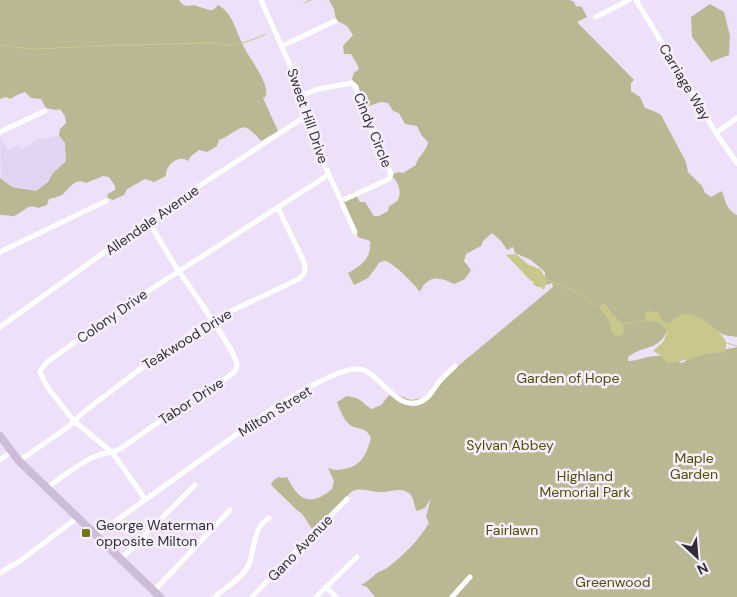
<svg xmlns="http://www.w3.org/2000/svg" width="737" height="597" font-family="'DM Sans',sans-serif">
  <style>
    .built { fill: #e4d4f3 }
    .green { fill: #b9b893 }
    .water { fill: #cac78d }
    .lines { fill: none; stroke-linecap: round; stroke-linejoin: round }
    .stream { stroke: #cac78d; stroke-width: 1 }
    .minor { stroke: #fff; stroke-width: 5 }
    .secondary { stroke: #cdbdd6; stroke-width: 8 }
    .poi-dot { fill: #7a7418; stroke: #f8f0ff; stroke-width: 2 }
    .labels { text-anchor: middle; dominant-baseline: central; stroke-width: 5; stroke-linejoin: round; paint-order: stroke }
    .street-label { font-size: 14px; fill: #332d37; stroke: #f8f0ff }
    .park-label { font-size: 14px; fill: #504c03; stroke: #f8f0ff }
    .poi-label { font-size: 14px; fill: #332d37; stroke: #f8f0ff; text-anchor: start }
  </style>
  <rect width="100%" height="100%" fill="#eee0f9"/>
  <path class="built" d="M59,135L65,143L66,161L53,173L48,182L36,191H33L24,188L12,187L1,179L0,136L8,150L17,145L23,149L40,138L44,139Z"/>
  <path class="green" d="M0,0H179L183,5L189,6L194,5L209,10H213L218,5C234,13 237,36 246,51C252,61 269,84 266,96L263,98L278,131L261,141C241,117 242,130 219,140L217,146L207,152L199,150L191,156L188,161C179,154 165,165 166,176L154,182L145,179L127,189L124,195L113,200L107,197L108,194L115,190V186L109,177L103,176L86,183C75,177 69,189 62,195C58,197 53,198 49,199L47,205L38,208C28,203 24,211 16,215C13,218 5,214 0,215V178L12,187L36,191L48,182L53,173L66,161L65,143L59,135L60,129L66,123L65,116L60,109L56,110L46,108L41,99L31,98L25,92L19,94L10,99L6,97L0,99Z
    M329,0H570L574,2L576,6L582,7L587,17L577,22L634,80L631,83V91L640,97L645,108L656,112L661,115L686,162L688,172L702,186L705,193L711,197L722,191C725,200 727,211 737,215V337L724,335L714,329L670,326C658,353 647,343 628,357V361C638,361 646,356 656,356C665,355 673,360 682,363L687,360L693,353L707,350L713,352L737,347V597H375L367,587L361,585C368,581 371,578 377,573C380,571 384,570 387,568C404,555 418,541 429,523L426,517L431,498L425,508L417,511C413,505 415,496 407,492C398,487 389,493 380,492C368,492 353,483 346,499L315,532C308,526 305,514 298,511L271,485L273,481L278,477L282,478L287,477C299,501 310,507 332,489L334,481L328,468C336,471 340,470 348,468C363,464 367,452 371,438C366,427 360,430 352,426C344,422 340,410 337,402L347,396C363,398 361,403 372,409L381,405L391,393L411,400L425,398L451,372L553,287L552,283L538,287L533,284L545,277V272L531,260L515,253L513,247L507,250L501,241L492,233L483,241L481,246L466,254L464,261L471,270L465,279L454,284C439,276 427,275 420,292C414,284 394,263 385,261L380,262L368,278L354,285L348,273C361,266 372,258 370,241L358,237L341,199L354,192L360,202H365L374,216H379L388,211L389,206C390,206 396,202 397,201C403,194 398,179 390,175L399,172L403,173L416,165C417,156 427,152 428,142L422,136L417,126L405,124L399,113L393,111L388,103L381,102L362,108L352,79L354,73L359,69L358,66L351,54H344L343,46L353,35L347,26L336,20L334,9Z
    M710,4L724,12L730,36L729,55L711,62L692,37L691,17Z"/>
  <path class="water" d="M516,254L529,265L540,269L547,280L544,290L529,279L506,255Z
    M605,303L612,314L623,324L624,332L620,336L614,335L611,331C613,319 603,316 599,306Z
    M646,311L658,312L663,321L669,324C673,320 679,314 686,314C698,314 719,329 725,340C727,344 726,347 725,352C704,352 689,361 668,363L659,354L653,351L663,342L668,331L657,322L645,320Z"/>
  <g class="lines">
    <path class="stream" d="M304,3L311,0
      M0,45L34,49L118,45L212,43C231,48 248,42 266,34
      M547,280L566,287L599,306
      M623,324L645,320
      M726,343L737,346"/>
    <path class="minor" d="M261,0L293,72L310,130L317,148L355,232
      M636,0L716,133L737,163
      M596,17L629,0
      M282,46L335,21
      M300,96L318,89L352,83L356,87L365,117L390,171L391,174L389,179L341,201
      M0,132L45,111
      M716,133L737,118
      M0,252L106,201
      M0,327L173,203L306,116
      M0,460L11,452
      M19,461L68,427L85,411L159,355L212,320L299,279C305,274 306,270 304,262L278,208
      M47,488C62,477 76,465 94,457C102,453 112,453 120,449L163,419L228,377C233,374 237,371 237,365C237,352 186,282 176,267C166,252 158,236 148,221
      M145,499L113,453L74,421L48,388L41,375L40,371L47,362L136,299L328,175
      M96,535L269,411C288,399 338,367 359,369C380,371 397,416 424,400C431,396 434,388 439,382C444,376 450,371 455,366
      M121,559L195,485
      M0,573L20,561L77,518
      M326,587L336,597
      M154,591L230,510
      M215,597C226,586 243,579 249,564C255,548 253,527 269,518
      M252,597L347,499
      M316,597L357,557
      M452,597L470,577"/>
    <path class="secondary" d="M0,436L19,461L160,597"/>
  </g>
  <rect class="poi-dot" x="81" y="528" width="10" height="10" rx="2.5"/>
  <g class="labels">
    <g class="street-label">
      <text transform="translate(685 82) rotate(59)">Carriage Way</text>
      <text transform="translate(308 116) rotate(71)">Sweet Hill Drive</text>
      <text transform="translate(373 130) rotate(68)">Cindy Circle</text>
      <text transform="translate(152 220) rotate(-35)">Allendale Avenue</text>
      <text transform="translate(112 316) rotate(-35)">Colony Drive</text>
      <text transform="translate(187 339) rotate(-32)">Teakwood Drive</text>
      <text transform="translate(191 401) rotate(-33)">Tabor Drive</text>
      <text transform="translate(275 411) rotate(-32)">Milton Street</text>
      <text transform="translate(300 548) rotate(-46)">Gano Avenue</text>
    </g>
    <g class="park-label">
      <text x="568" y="378">Garden of Hope</text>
      <text x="510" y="445">Sylvan Abbey</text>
      <text x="694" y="458">Maple<tspan x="694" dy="16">Garden</tspan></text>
      <text x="585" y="476">Highland<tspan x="585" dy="16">Memorial Park</tspan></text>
      <text x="512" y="530">Fairlawn</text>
      <text x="613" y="582">Greenwood</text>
    </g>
    <g class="poi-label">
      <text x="96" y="525">George Waterman<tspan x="96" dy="16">opposite Milton</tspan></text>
    </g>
  </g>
  <g transform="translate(697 557) rotate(154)" stroke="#f8f0ff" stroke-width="4" paint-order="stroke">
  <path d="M0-4L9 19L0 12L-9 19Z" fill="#332d37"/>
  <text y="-8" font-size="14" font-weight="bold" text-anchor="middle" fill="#332d37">N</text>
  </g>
</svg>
